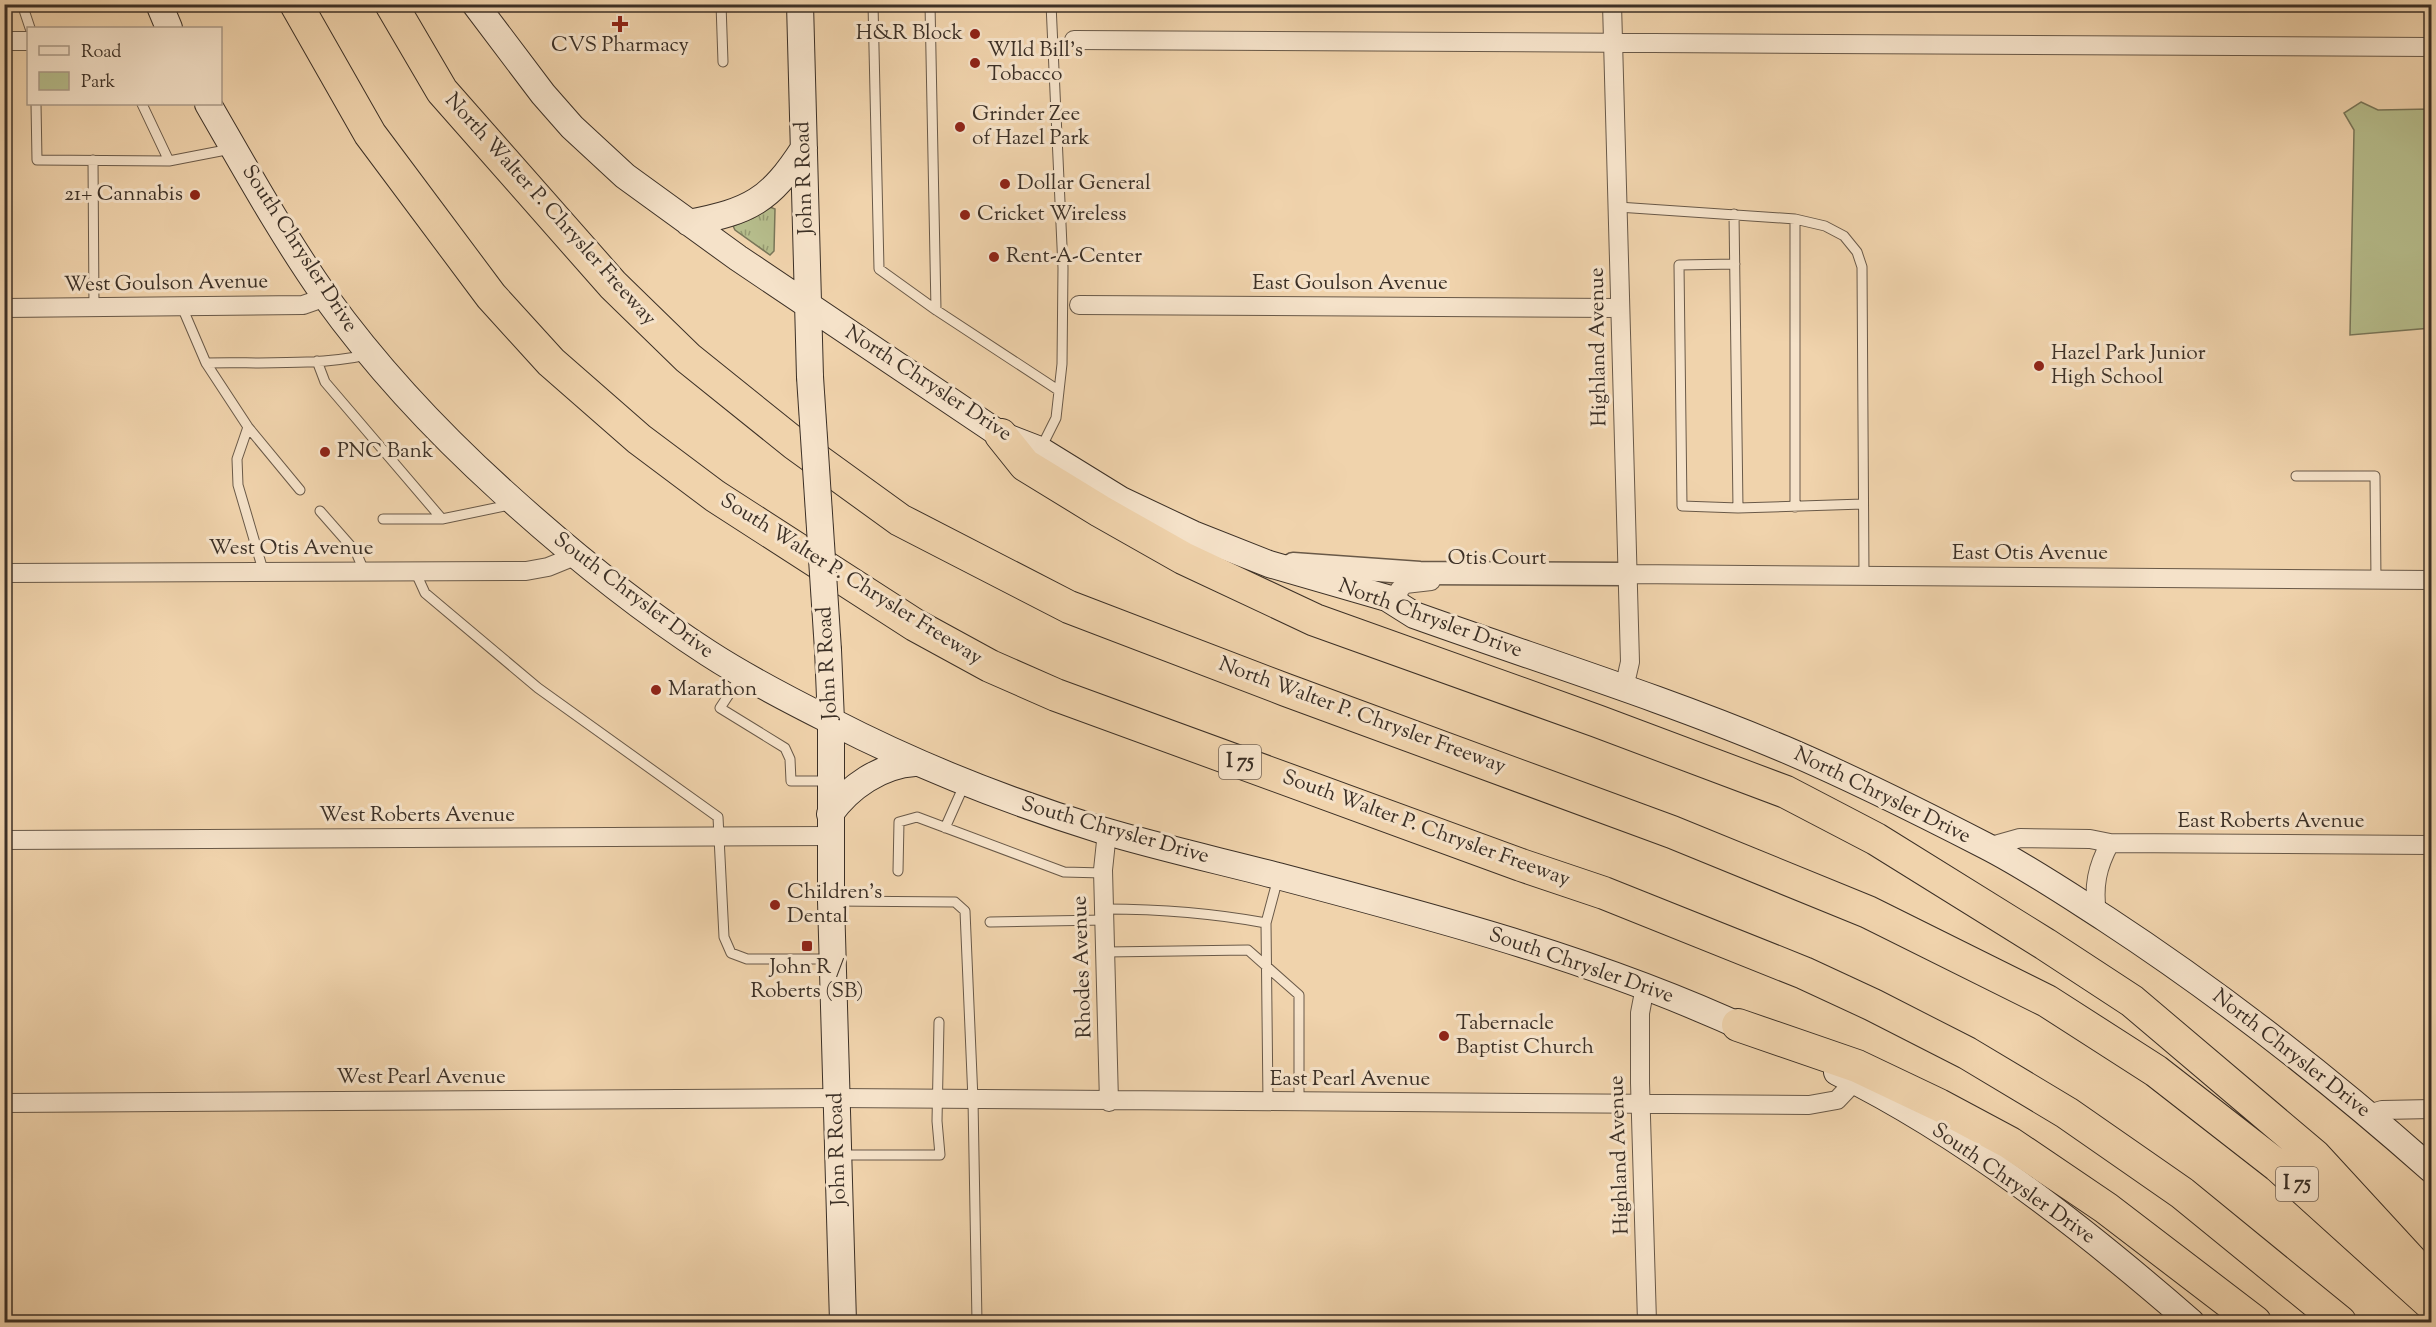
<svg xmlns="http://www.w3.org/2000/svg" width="2436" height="1327" font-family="'Sorts Mill Goudy',serif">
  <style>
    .grass { fill: url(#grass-tufts); stroke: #797659; stroke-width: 1.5 }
    .park { fill: #b6bd8c; stroke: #797659; stroke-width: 1.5 }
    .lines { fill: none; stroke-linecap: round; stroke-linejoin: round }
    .service-casing { stroke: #695948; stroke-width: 11 }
    .minor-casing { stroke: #695948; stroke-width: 20 }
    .tertiary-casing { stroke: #695948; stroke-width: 25 }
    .secondary-casing { stroke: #3c3026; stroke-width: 28 }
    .motorway-casing { stroke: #3c3026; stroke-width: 34 }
    .service { stroke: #f5e2c9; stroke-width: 9 }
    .minor { stroke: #f5e2c9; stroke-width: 18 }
    .tertiary { stroke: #f5e2c9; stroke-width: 22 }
    .secondary { stroke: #f5e2c9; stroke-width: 26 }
    .motorway { stroke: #f0d3ac; stroke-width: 32 }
    .secondary-bridge-casing { stroke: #3c3026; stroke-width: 28; stroke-linecap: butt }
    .secondary-bridge { stroke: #f5e2c9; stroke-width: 26 }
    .poi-dot { fill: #8f2418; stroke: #f5e2c9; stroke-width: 2 }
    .labels { text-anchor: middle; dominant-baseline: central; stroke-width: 6; stroke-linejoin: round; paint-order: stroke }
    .shield { fill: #f5e2c9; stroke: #746557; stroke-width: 1.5 }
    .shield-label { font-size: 20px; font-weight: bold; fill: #3c3026 }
    .poi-label { font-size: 21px; fill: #3c3026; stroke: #f5e2c9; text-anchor: start }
    .street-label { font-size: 21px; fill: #3c3026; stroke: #f5e2c9 }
  </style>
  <defs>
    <pattern id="grass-tufts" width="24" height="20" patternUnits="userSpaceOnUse" patternTransform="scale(1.5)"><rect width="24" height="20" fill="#b6bd8c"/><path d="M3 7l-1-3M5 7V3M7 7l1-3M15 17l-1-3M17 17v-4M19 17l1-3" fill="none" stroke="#959a72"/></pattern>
  </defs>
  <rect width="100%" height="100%" fill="#f0d3ac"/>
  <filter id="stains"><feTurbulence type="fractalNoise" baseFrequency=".00333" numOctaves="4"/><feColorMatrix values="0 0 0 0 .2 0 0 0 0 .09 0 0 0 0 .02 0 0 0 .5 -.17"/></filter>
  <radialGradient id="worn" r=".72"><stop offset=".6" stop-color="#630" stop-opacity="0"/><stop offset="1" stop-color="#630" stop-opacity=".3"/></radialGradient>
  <path class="grass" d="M770,207L775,209L774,251L770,255L735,230L733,226L753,218Z"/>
  <path class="park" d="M2361,102L2378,110L2431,109V328L2350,335L2354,130L2344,113Z"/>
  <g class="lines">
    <defs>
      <path id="service" d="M22,4L30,28
        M721,4L723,62
        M873,4L879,269L936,310L1058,390
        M930,4L936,310
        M36,104L37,160L169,161L231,149
        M142,104L169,161
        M93,160L94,307
        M1618,207L1795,219L1825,226L1844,236L1857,252L1862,267L1864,576
        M1734,214L1738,508L1863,504
        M1735,264L1679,265L1682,506L1738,508
        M182,307L206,363C259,362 315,366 367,355
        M317,361L325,382L442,519
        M206,363L248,427L300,490
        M248,427L237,459L238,485L263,570
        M1041,448L1056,418L1062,364L1063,268L1051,4
        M2296,476H2375L2376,580
        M1795,507V219
        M320,511L356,552L364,571
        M383,519H442L510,505
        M415,571L425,593L538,688L718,817L724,937L731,953L747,959H830
        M741,676L720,708L785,748L790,759L791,781H829
        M945,828L965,783
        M898,871L899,822L917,817L1064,872L1103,873
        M834,901L955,902L965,911L973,1100L977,1322
        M1105,909C1160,909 1212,913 1266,923L1268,1102
        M990,922L1105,920
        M1266,923L1278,878
        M1106,952L1248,950L1299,995V1102
        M841,1155H940L937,1121L939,1022"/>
      <path id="minor" d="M1612,4L1630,662L1624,688
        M1074,40L2432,47
        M4,41H28
        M1079,305L1620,308
        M4,308L303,305L326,297
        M4,573L526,571L548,567L575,556
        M1627,574L2432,580
        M1407,610L1401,605L1398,598L1399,590L1405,584L1431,581
        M1107,832L1103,870L1109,1102
        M4,840L830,836
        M1988,847L2020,838L2090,839L2110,843L2432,845
        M2097,914C2093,886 2097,867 2110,843
        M1645,987L1640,1013V1083L1647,1322
        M4,1103L837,1098L1809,1105L1837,1100L1855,1081
        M2368,1114L2382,1110L2432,1109"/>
      <path id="tertiary" d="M1293,564L1420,573L1627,574"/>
      <path id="secondary" d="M159,4L169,28
        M475,4L543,94L572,127L625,176L738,258L1001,435L1040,450L1121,500L1193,534L1269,564L1387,598L1414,615C1537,659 1663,698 1784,749C1852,778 1920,812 1986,846C2027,867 2067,894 2106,919C2222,995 2328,1078 2432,1170
        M800,4L810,377
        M208,104C245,168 282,235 325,296C376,367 437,432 502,491C567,550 634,605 708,653C748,679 789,700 831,721C918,766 1007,801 1101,830C1158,847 1216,860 1274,875C1437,918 1602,961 1755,1033
        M689,223C750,211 770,201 804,148
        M828,650L831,721V901L843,1322
        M830,814C849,787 881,765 915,763
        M1837,1072C1965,1135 2084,1229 2191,1322"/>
      <path id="motorway" d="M296,4L370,134L491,296L551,362L639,439L715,496L915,625L990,666L1056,695L1521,865L1604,893L1804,973L1873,1005L1967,1053L2067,1113L2182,1193L2340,1322
        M391,4L442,91L613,285L688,358L795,444L900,520L1069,607L1286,690L1672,832L1868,912L2047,1001L2156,1071L2278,1166L2432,1305
        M1001,435L1025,465L1100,511L1183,558L1315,620L1597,721L1786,792L1876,839L2045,944L2132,1001L2315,1156L2429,1280
        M1738,1025L1857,1066L1939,1105L2010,1143L2106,1208L2255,1322"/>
    </defs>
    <use href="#service" class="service-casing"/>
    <use href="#minor" class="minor-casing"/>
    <use href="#tertiary" class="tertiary-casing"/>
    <use href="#secondary" class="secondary-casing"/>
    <use href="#motorway" class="motorway-casing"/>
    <use href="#service" class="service"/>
    <use href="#minor" class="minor"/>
    <use href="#tertiary" class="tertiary"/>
    <use href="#secondary" class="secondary"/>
    <use href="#motorway" class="motorway"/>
    <defs>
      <path id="secondary-bridge" d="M810,377L828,650"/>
    </defs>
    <use href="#secondary-bridge" class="secondary-bridge-casing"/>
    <use href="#secondary-bridge" class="secondary-bridge"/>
  </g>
  <g class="poi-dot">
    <path d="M617 15h6v6h6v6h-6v6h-6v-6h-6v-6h6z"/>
    <circle cx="975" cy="34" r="6"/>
    <circle cx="975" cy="63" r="6"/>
    <circle cx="960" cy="127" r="6"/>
    <circle cx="1005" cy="184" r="6"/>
    <circle cx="195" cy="195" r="6"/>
    <circle cx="965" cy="215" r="6"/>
    <circle cx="994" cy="257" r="6"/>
    <circle cx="2039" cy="366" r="6"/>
    <circle cx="325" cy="452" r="6"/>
    <circle cx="656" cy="690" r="6"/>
    <circle cx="775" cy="905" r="6"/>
    <rect x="801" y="940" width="12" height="12" rx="3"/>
    <circle cx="1444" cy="1036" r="6"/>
  </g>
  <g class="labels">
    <g class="shield">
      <rect x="1219" y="745" width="42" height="34" rx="4.5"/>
      <rect x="2276" y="1167" width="42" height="34" rx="4.5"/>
    </g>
    <g class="shield-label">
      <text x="1240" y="762">I 75</text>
      <text x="2297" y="1184">I 75</text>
    </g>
    <g class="poi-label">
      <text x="963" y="34" text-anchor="end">H&amp;R Block</text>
      <text x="620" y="46" text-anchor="middle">CVS Pharmacy</text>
      <text x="987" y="51">WIld Bill's<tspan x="987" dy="24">Tobacco</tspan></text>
      <text x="972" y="115">Grinder Zee<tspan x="972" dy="24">of Hazel Park</tspan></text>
      <text x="1017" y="184">Dollar General</text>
      <text x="183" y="195" text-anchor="end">21+ Cannabis</text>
      <text x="977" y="215">Cricket Wireless</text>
      <text x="1006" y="257">Rent-A-Center</text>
      <text x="2051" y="354">Hazel Park Junior<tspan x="2051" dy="24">High School</tspan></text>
      <text x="337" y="452">PNC Bank</text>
      <text x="668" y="690">Marathon</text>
      <text x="787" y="893">Children's<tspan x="787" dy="24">Dental</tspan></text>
      <text x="807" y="968" text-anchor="middle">John R /<tspan x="807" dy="24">Roberts (SB)</tspan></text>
      <text x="1456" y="1024">Tabernacle<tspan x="1456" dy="24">Baptist Church</tspan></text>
    </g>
    <g class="street-label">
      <text transform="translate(805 178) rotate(-92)">John R Road</text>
      <text transform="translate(550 210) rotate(48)">North Walter P. Chrysler Freeway</text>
      <text transform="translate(299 249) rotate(57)">South Chrysler Drive</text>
      <text transform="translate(166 284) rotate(-1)">West Goulson Avenue</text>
      <text x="1350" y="284">East Goulson Avenue</text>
      <text transform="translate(1599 347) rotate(-91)">Highland Avenue</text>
      <text transform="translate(928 384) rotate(33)">North Chrysler Drive</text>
      <text x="291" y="549">West Otis Avenue</text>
      <text x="2030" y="554">East Otis Avenue</text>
      <text x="1497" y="559">Otis Court</text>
      <text transform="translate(851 580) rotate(32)">South Walter P. Chrysler Freeway</text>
      <text transform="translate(633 596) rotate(37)">South Chrysler Drive</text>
      <text transform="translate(1430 619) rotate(20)">North Chrysler Drive</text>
      <text transform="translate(828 663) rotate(-93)">John R Road</text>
      <text transform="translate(1362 716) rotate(20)">North Walter P. Chrysler Freeway</text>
      <text transform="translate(1882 796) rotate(26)">North Chrysler Drive</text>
      <text x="417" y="816">West Roberts Avenue</text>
      <text x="2271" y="822">East Roberts Avenue</text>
      <text transform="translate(1426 829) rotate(20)">South Walter P. Chrysler Freeway</text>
      <text transform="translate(1115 831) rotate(16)">South Chrysler Drive</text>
      <text transform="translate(1581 966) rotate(19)">South Chrysler Drive</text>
      <text transform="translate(1083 967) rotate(-92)">Rhodes Avenue</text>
      <text transform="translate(2291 1054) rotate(38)">North Chrysler Drive</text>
      <text x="421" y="1078">West Pearl Avenue</text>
      <text x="1350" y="1080">East Pearl Avenue</text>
      <text transform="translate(838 1149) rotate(-92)">John R Road</text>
      <text transform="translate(1620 1155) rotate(-92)">Highland Avenue</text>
      <text transform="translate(2013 1184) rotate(35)">South Chrysler Drive</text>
    </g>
  </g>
  <rect width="2436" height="1327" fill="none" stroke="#f0d3ac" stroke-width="24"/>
  <rect x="6" y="6" width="2424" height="1315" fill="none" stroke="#3c3026" stroke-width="3"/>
  <rect x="12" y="12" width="2412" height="1303" fill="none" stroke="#3c3026" stroke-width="1.5"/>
  <rect x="27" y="27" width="195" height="78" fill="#f5e2c9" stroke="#ab9b88" stroke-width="1.5"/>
  <rect x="39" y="46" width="30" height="9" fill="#f5e2c9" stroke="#ab9b88" stroke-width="1.5"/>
  <text x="81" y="57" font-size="18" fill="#3c3026">Road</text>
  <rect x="39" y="72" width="30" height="18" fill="#b6bd8c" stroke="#ab9b88" stroke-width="1.5"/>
  <text x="81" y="87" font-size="18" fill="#3c3026">Park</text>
  <rect width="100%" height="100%" filter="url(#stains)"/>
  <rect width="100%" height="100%" fill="url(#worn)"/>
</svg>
